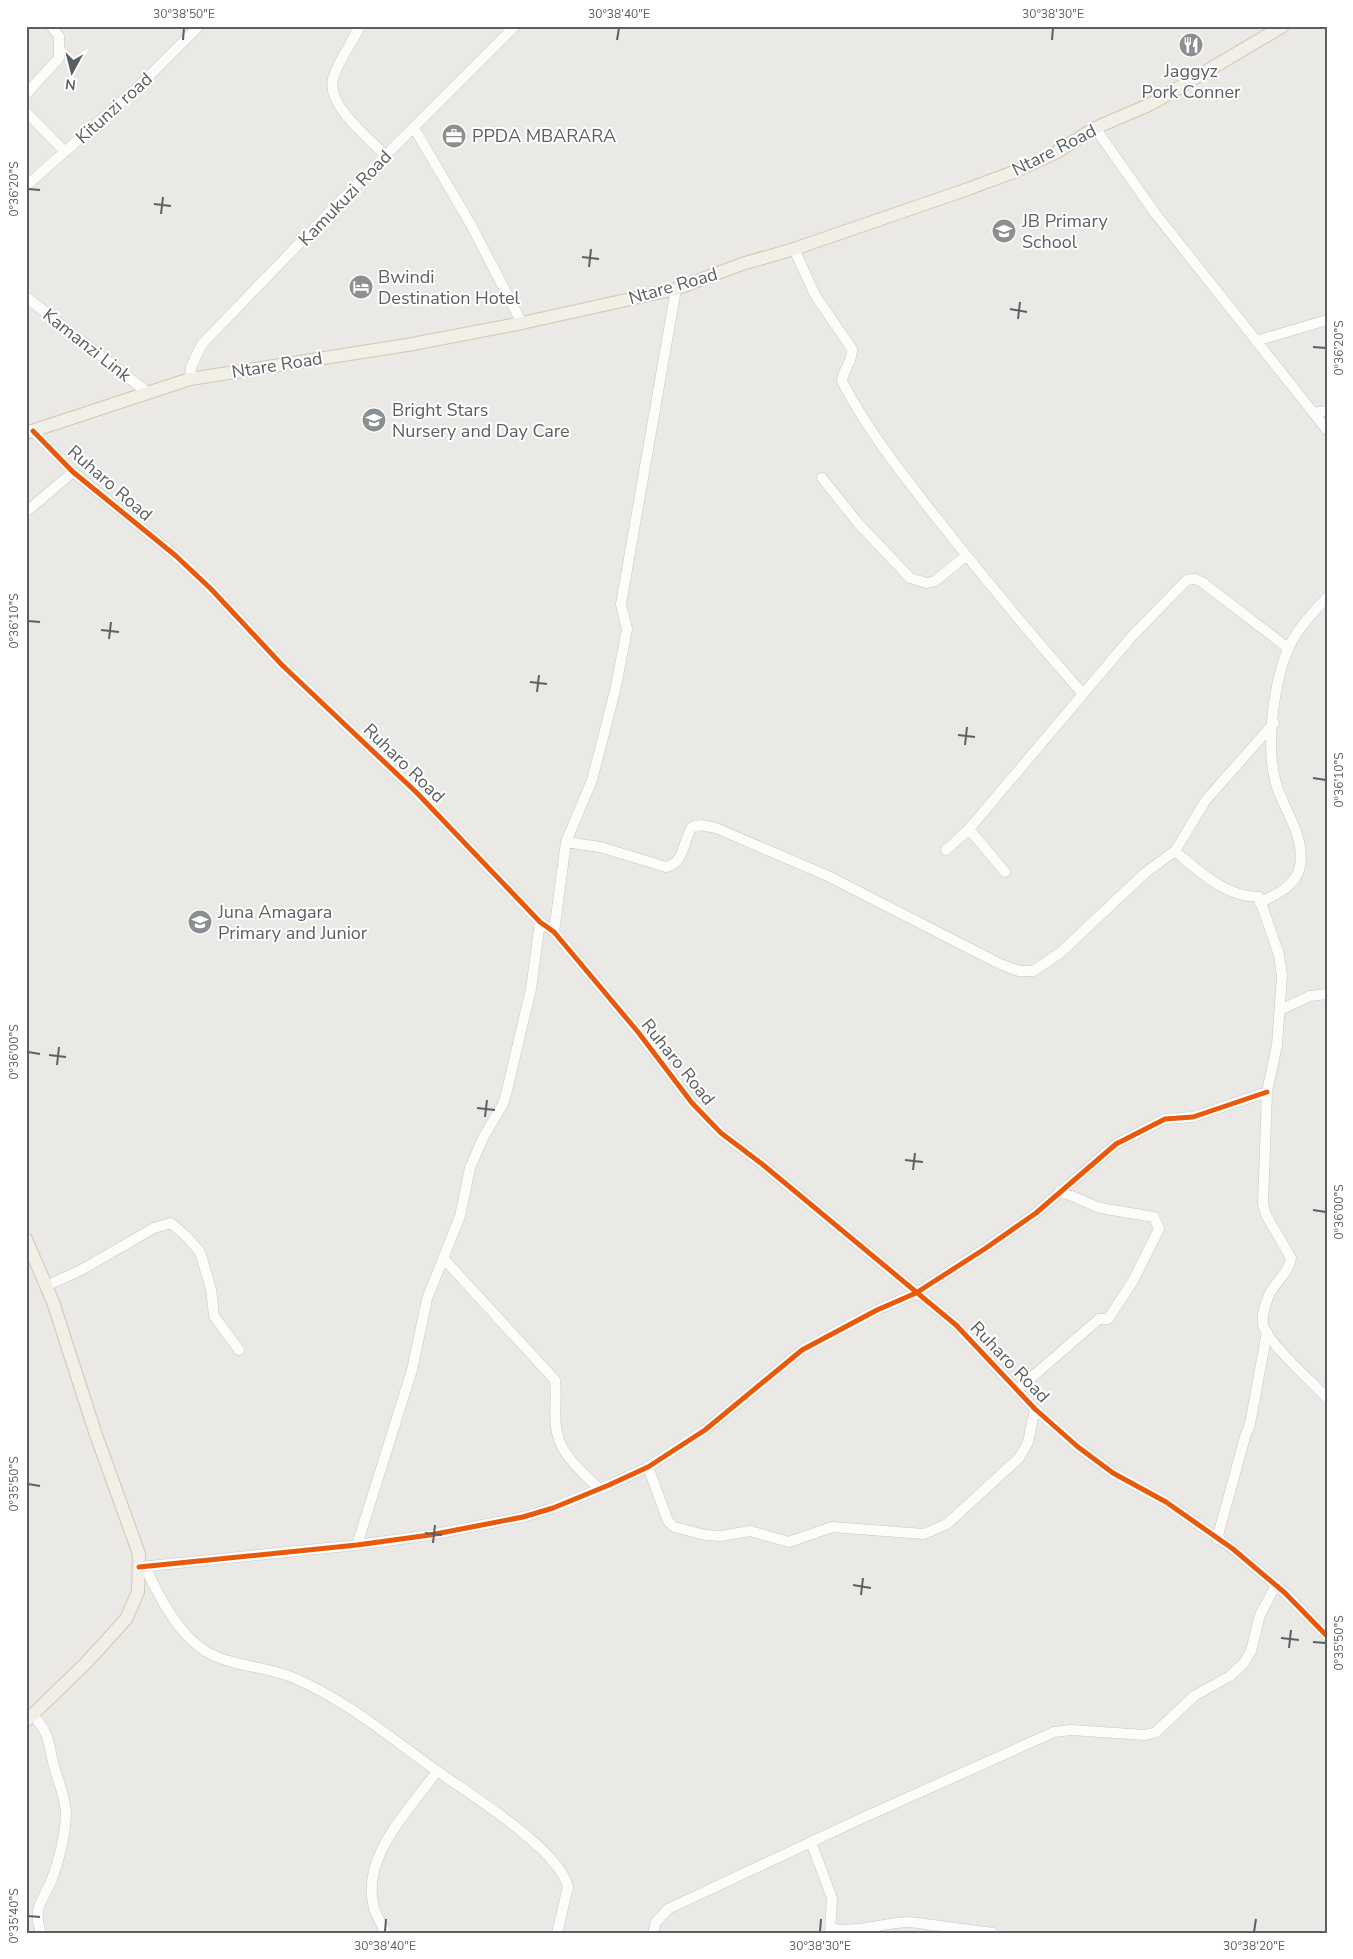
<svg xmlns="http://www.w3.org/2000/svg" width="1353" height="1959" font-family="'Nunito Sans',sans-serif">
  <style>
    .lines { fill: none; stroke-linecap: round; stroke-linejoin: round }
    .minor-casing { stroke: #c7c7c7; stroke-width: 11 }
    .major-casing { stroke: #d1c7b4; stroke-width: 14 }
    .minor { stroke: #fcfcfb; stroke-width: 10 }
    .major { stroke: #f2efe7; stroke-width: 12 }
    .cycleway-casing { stroke: #fff; stroke-width: 8 }
    .cycleway { stroke: #e8590c; stroke-width: 5 }
    .ticks { fill: none; stroke: #5a5f63; stroke-width: 2 }
    .labels { text-anchor: middle; dominant-baseline: central; stroke-width: 4; stroke-linejoin: round; paint-order: stroke }
    .poi-label { font-size: 18px; fill: #5a5f63; stroke: #fff; text-anchor: start }
    .street-label { font-size: 18px; fill: #5a5f63; stroke: #fff }
    .neatline { fill: none; stroke: #5a5f63; stroke-width: 2 }
    .ticks-label { font-size: 12px; text-anchor: middle; fill: #5a5f63 }
  </style>
  <rect width="100%" height="100%" fill="#eae9e5"/>
  <g class="lines">
    <defs>
      <path id="minor" d="M360,26C352,43 338,61 333,79C326,105 369,138 386,156
        M26,94L59,58V36L51,26
        M26,112L65,152
        M414,128L470,223L522,323
        M1095,128L1155,213L1327,430
        M26,186L138,87L199,26
        M794,249L815,295L852,349C853,361 843,369 842,381C867,430 901,472 935,516C983,577 1032,636 1083,694
        M26,297L147,392
        M1256,341L1327,320
        M190,379L191,367L202,344L354,187L515,26
        M1313,413L1327,411
        M33,431L73,472L176,556L211,589L282,665L417,793L540,922L554,932L638,1032L692,1103L721,1133L762,1164L956,1325L1035,1409L1078,1447L1113,1473L1166,1502L1233,1549L1285,1593L1327,1636
        M822,478L858,523L910,578L927,583L935,581L966,556
        M26,512L73,472
        M969,829L1005,872
        M566,842L600,847L666,867C685,863 683,840 692,827L701,825L716,828L828,876L1000,964L1019,971H1033L1060,953L1145,873L1175,851L1206,800L1274,723
        M946,850L969,829L1133,635L1187,580L1195,579L1202,582L1288,648
        M1175,851C1199,871 1225,897 1259,897L1279,955L1282,976L1277,1045L1267,1092L1263,1204L1266,1215L1291,1258C1289,1273 1275,1282 1269,1295C1266,1303 1261,1315 1263,1325C1268,1343 1312,1382 1327,1398
        M1260,903C1276,894 1296,887 1300,866C1305,837 1286,813 1277,787C1265,750 1273,685 1288,649C1296,630 1313,613 1327,597
        M554,932L566,842L592,780L615,691L627,629L621,604L676,289
        M1280,1010L1310,996L1327,994
        M443,1258L555,1380C557,1396 554,1411 556,1427C559,1455 581,1470 599,1489
        M46,1286L81,1270L154,1228L171,1223L187,1237L200,1252L211,1289L214,1316L239,1350
        M1017,1390L1099,1319H1108L1133,1281L1159,1229L1154,1217L1100,1208L1060,1191
        M648,1467L668,1521L674,1527L705,1535L721,1536L750,1531L789,1542L832,1527L924,1534L947,1524L1019,1458L1028,1442L1035,1409
        M1217,1539L1245,1437L1250,1424L1267,1332
        M357,1545L412,1370L427,1299L460,1216L470,1168L483,1138L503,1104L507,1090L531,989L540,922
        M139,1567L357,1545L430,1535L523,1517L553,1508L609,1485L648,1467L705,1430L802,1350L877,1310L916,1293L986,1248L1036,1213L1116,1144L1165,1119L1193,1117L1267,1092
        M145,1567C159,1596 178,1635 207,1652C233,1667 266,1666 294,1678C348,1701 392,1739 440,1773C471,1795 560,1850 568,1887L557,1933
        M32,1715C50,1732 48,1743 54,1766C58,1782 66,1797 66,1815C65,1835 59,1860 52,1879C43,1901 32,1907 41,1933
        M811,1842L832,1898L830,1932
        M831,1928C857,1934 884,1922 910,1922L993,1933
        M386,1933C382,1925 377,1917 374,1908C360,1856 410,1810 437,1771
        M653,1933L656,1922L668,1909L858,1820L1054,1732L1071,1730L1145,1735L1156,1732L1194,1696L1230,1676L1244,1663L1251,1651L1260,1615L1276,1585"/>
      <path id="major" d="M26,433L190,379L407,345L522,323L676,289L742,264L794,249L968,189L1016,171L1055,153L1095,128L1151,104L1283,26
        M26,1239L53,1302L95,1432L139,1554L138,1592L126,1619L86,1663L26,1721"/>
    </defs>
    <use href="#minor" class="minor-casing"/>
    <use href="#major" class="major-casing"/>
    <use href="#minor" class="minor"/>
    <use href="#major" class="major"/>
    <defs>
      <path id="cycleway" d="M33,431L73,472L176,556L211,589L282,665L417,793L540,922L554,932L638,1032L692,1103L721,1133L762,1164L956,1325L1035,1409L1078,1447L1113,1473L1166,1502L1233,1549L1285,1593L1327,1636
        M139,1567L357,1545L430,1535L523,1517L553,1508L609,1485L648,1467L705,1430L802,1350L877,1310L916,1293L986,1248L1036,1213L1116,1144L1165,1119L1193,1117L1267,1092"/>
    </defs>
    <use href="#cycleway" class="cycleway-casing"/>
    <use href="#cycleway" class="cycleway"/>
  </g>
  <path class="ticks" d="M183,40L184,28M617,40L619,28M1052,40L1053,28M28,189L40,190M154,204L171,206M161,214L163,197M582,257L599,259M589,267L591,249M1010,309L1027,312M1018,319L1020,302M1313,347L1326,348M28,621L40,622M101,630L119,632M109,639L111,622M530,682L547,684M537,692L539,675M958,735L975,737M965,745L967,727M1313,778L1326,780M28,1052L40,1054M49,1055L66,1057M57,1065L59,1047M477,1108L495,1110M485,1117L487,1100M905,1160L923,1162M913,1170L915,1153M1313,1210L1326,1212M28,1484L40,1486M425,1533L442,1535M433,1543L435,1525M853,1585L871,1588M861,1595L863,1578M1281,1638L1299,1640M1313,1642L1326,1643M1289,1648L1291,1630M28,1916L40,1917M385,1932L386,1919M820,1932L821,1919M1254,1932L1256,1919"/>
  <defs>
    <symbol id="restaurant-disc" viewBox="-11 -11 22 22"><circle r="9.5" fill="#8c8f90" stroke="#fff"/><path d="M-5-6h1v4h1v-4h1v4h1v-4h1v5L-1.5 .5V6h-2V.5L-5-1ZM5-6V6H3V1.5H1.5Q1.5-4 5-6Z" fill="#fff"/></symbol>
    <symbol id="office-disc" viewBox="-11 -11 22 22"><circle r="9.5" fill="#8c8f90" stroke="#fff"/><path d="M-6-3h4V-5.5h4V-3h4V5H-6ZM-1-4.5V-3h2v-1.5ZM-6 0V1H6V0Z" fill="#fff"/></symbol>
    <symbol id="school-disc" viewBox="-11 -11 22 22"><circle r="9.5" fill="#8c8f90" stroke="#fff"/><path d="M0-5L7-2L0 1L-7-2ZM-4 1L0 2.5L4 1V4Q0 6-4 4Z" fill="#fff"/></symbol>
    <symbol id="hotel-disc" viewBox="-11 -11 22 22"><circle r="9.5" fill="#8c8f90" stroke="#fff"/><path d="M-6-4.5h1.5V1H6V5H4.5V3h-9V5H-6ZM-4 0a1.8 1.8 0 1 1 3.6 0ZM.5 0V-2.5h3Q6-2.5 6 0Z" fill="#fff"/></symbol>
  </defs>
  <g fill-rule="evenodd">
    <use href="#restaurant-disc" x="1177" y="31" width="28" height="28"/>
    <use href="#office-disc" x="440" y="122" width="28" height="28"/>
    <use href="#school-disc" x="990" y="217" width="28" height="28"/>
    <use href="#hotel-disc" x="347" y="273" width="28" height="28"/>
    <use href="#school-disc" x="360" y="406" width="28" height="28"/>
    <use href="#school-disc" x="186" y="908" width="28" height="28"/>
  </g>
  <g class="labels">
    <g class="poi-label">
      <text x="1191" y="71" text-anchor="middle">Jaggyz<tspan x="1191" dy="21">Pork Conner</tspan></text>
      <text x="472" y="136">PPDA MBARARA</text>
      <text x="1022" y="221">JB Primary<tspan x="1022" dy="21">School</tspan></text>
      <text x="378" y="277">Bwindi<tspan x="378" dy="21">Destination Hotel</tspan></text>
      <text x="392" y="410">Bright Stars<tspan x="392" dy="21">Nursery and Day Care</tspan></text>
      <text x="218" y="912">Juna Amagara<tspan x="218" dy="21">Primary and Junior</tspan></text>
    </g>
    <g class="street-label">
      <text transform="translate(114 108) rotate(-42)">Kitunzi road</text>
      <text transform="translate(1054 150) rotate(-27)">Ntare Road</text>
      <text transform="translate(345 198) rotate(-46)">Kamukuzi Road</text>
      <text transform="translate(673 286) rotate(-16)">Ntare Road</text>
      <text transform="translate(87 345) rotate(38)">Kamanzi Link</text>
      <text transform="translate(277 365) rotate(-9)">Ntare Road</text>
      <text transform="translate(110 483) rotate(41)">Ruharo Road</text>
      <text transform="translate(404 763) rotate(44)">Ruharo Road</text>
      <text transform="translate(678 1062) rotate(51)">Ruharo Road</text>
      <text transform="translate(1010 1362) rotate(46)">Ruharo Road</text>
    </g>
  </g>
  <rect width="1353" height="1959" fill="none" stroke="#ffffff" stroke-width="55"/>
  <g transform="translate(72 72) rotate(187)" stroke="#ffffff" stroke-width="4" paint-order="stroke">
  <path d="M0-4L9 19L0 12L-9 19Z" fill="#5a5f63"/>
  <text y="-8" font-size="14" font-weight="bold" text-anchor="middle" fill="#5a5f63">N</text>
  </g>
  <rect x="28" y="28" width="1298" height="1904" class="neatline"/>
  <g class="ticks-label">
    <text x="184" y="18">30°38'50"E</text>
    <text x="619" y="18">30°38'40"E</text>
    <text x="1053" y="18">30°38'30"E</text>
    <text transform="translate(14 189) rotate(-90)" y="4">0°36'20"S</text>
    <text transform="translate(1339 348) rotate(-90)" y="4">0°36'20"S</text>
    <text transform="translate(14 621) rotate(-90)" y="4">0°36'10"S</text>
    <text transform="translate(1339 780) rotate(-90)" y="4">0°36'10"S</text>
    <text transform="translate(14 1052) rotate(-90)" y="4">0°36'00"S</text>
    <text transform="translate(1339 1212) rotate(-90)" y="4">0°36'00"S</text>
    <text transform="translate(14 1484) rotate(-90)" y="4">0°35'50"S</text>
    <text transform="translate(1339 1643) rotate(-90)" y="4">0°35'50"S</text>
    <text transform="translate(14 1916) rotate(-90)" y="4">0°35'40"S</text>
    <text x="385" y="1950">30°38'40"E</text>
    <text x="820" y="1950">30°38'30"E</text>
    <text x="1254" y="1950">30°38'20"E</text>
  </g>
</svg>
